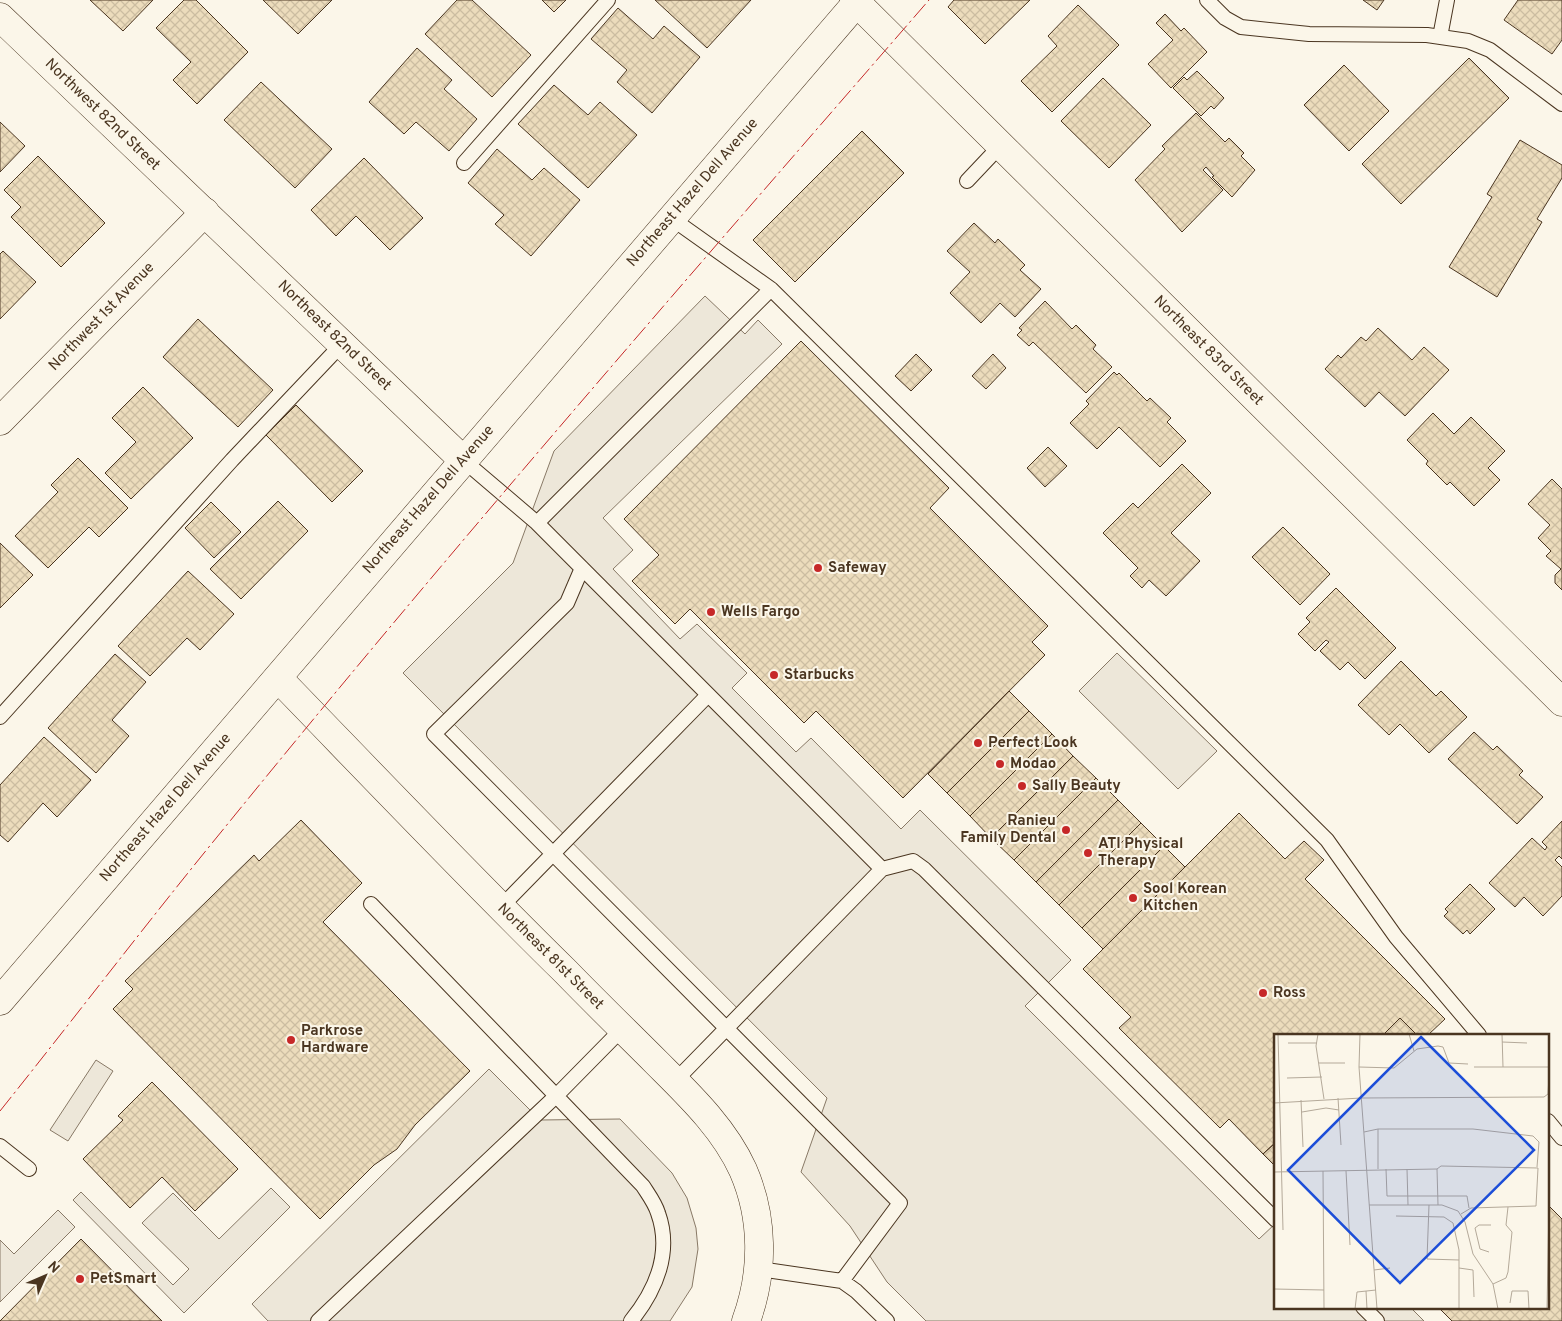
<svg xmlns="http://www.w3.org/2000/svg" width="1562" height="1321" font-family="Overpass,sans-serif">
  <style>
    .parking { fill: #ede7d9; stroke: #887966 }
    .building { fill: url(#building-cross-hatch); stroke: #4a3520 }
    .lines { fill: none; stroke-linecap: round; stroke-linejoin: round }
    .service-casing { stroke: #4a3520; stroke-width: 16 }
    .minor-casing { stroke: #4a3520; stroke-width: 29 }
    .tertiary-casing { stroke: #4a3520; stroke-width: 29 }
    .secondary-casing { stroke: #4a3520; stroke-width: 29 }
    .service { stroke: #fbf6e9; stroke-width: 14 }
    .minor { stroke: #fbf6e9; stroke-width: 28 }
    .tertiary { stroke: #fbf6e9; stroke-width: 28 }
    .secondary { stroke: #fbf6e9; stroke-width: 28 }
    .power { stroke: #c62828; stroke-width: 1; stroke-dasharray: 18 4 2.5 4; stroke-linecap: butt }
    .poi-dot { fill: #c62828; stroke: #fbf6e9; stroke-width: 2 }
    .labels { text-anchor: middle; dominant-baseline: central; stroke-width: 4; stroke-linejoin: round; paint-order: stroke }
    .street-label { font-size: 15px; fill: #4a3520; stroke: #fbf6e9 }
    .poi-label { font-size: 15px; font-weight: bold; fill: #4a3520; stroke: #fbf6e9; text-anchor: start }
    .inset-road { fill: none; stroke: #b4a999; stroke-width: 1 }
    .view { fill: #1d4ed8; fill-opacity: 0.15; stroke: #1d4ed8; stroke-width: 2.5 }
    .inset-edge { fill: none; stroke: #4a3520; stroke-width: 2.5 }
  </style>
  <defs>
    <pattern id="building-cross-hatch" width="8" height="8" patternUnits="userSpaceOnUse" patternTransform="scale(1.25)"><rect width="8" height="8" fill="#ecdcbc"/><path d="M0 0l8 8M0 8l8-8" fill="none" stroke="#ccbda1"/></pattern>
  </defs>
  <rect width="100%" height="100%" fill="#fbf6e9"/>
  <path class="parking" d="M705,296L745,334L758,320L782,344L603,518L633,550L613,569L680,639L697,624L747,673L732,688L796,752L811,738L901,829L920,810L1071,960L1025,1006L1259,1239L1276,1223V1307H1410L1424,1321H926L887,1282L850,1226L801,1172L827,1098L403,673L513,563L554,451Z
    M1117,653L1217,751L1178,789L1079,691Z
    M96,1060L113,1071L68,1141L50,1130Z
    M489,1069L540,1120L620,1119L672,1173L687,1198L696,1228L698,1249L692,1287L670,1321H268L252,1304Z
    M271,1188L290,1207L184,1313L73,1200L81,1192L173,1285L189,1269L142,1223L173,1193L219,1239Z
    M58,1210L75,1227L0,1302V1240L14,1254Z"/>
  <path class="building" d="M90,0H153L123,31Z
    M184,0H196L248,52L197,104L173,80L191,62L156,28Z
    M263,0H332L298,34Z
    M457,0H472L531,55L492,97L425,34Z
    M542,0H566L554,12Z
    M655,0H751L707,48Z
    M954,0H1030L985,44L948,7Z
    M1363,0H1384L1377,10Z
    M1518,0H1562V40L1552,54L1504,20Z
    M1078,5L1119,45L1052,112L1021,81L1057,46L1048,36Z
    M618,8L653,39L664,26L700,57L652,113L617,82L627,70L591,39Z
    M1165,14L1181,31L1184,28L1207,52L1171,88L1148,64L1173,40L1156,23Z
    M417,48L452,80L444,89L477,119L449,151L416,122L404,134L369,102Z
    M1469,58L1509,98L1401,204L1362,164Z
    M1344,65L1389,111L1349,151L1304,105Z
    M1197,71L1224,98L1214,109L1211,106L1201,116L1173,88L1184,77L1187,80Z
    M1103,78L1151,125L1109,168L1061,121Z
    M261,82L332,149L295,188L224,120Z
    M554,85L588,115L600,102L637,135L588,188L518,124Z
    M1196,113L1225,142L1229,138L1244,153L1241,156L1255,170L1232,197L1212,177L1214,176L1206,167L1203,170L1223,190L1182,232L1135,180L1165,149L1162,146Z
    M0,122L25,146L0,172Z
    M862,131L904,173L795,282L753,240Z
    M1520,140L1562,165V178L1537,219L1542,222L1497,297L1449,267L1492,197L1487,194Z
    M497,149L532,180L544,168L580,200L531,256L495,224L504,215L468,183Z
    M38,156L105,223L61,267L11,217L21,207L4,190Z
    M364,158L423,218L390,250L356,216L336,236L311,210Z
    M974,223L995,243L998,239L1025,265L1020,270L1041,289L1015,317L1000,303L981,323L950,293L970,272L947,251Z
    M3,251L36,282L0,319V254Z
    M1045,301L1072,329L1076,325L1096,345L1093,349L1112,367L1086,393L1033,342L1029,346L1017,335L1022,330L1019,328Z
    M198,319L273,390L238,427L163,357Z
    M1378,328L1412,360L1424,347L1449,370L1405,416L1379,392L1365,407L1325,369L1338,355L1341,358L1361,337L1366,341Z
    M801,341L949,488L930,508L1048,626L1032,642L1045,655L903,798L816,711L804,723L690,609L675,624L632,581L659,555L624,519Z
    M916,354L932,370L911,391L895,376Z
    M993,354L1006,368L986,389L972,376Z
    M1114,372L1117,375L1119,373L1147,401L1150,398L1171,418L1167,422L1186,441L1160,467L1119,427L1097,449L1070,423L1089,404L1086,401Z
    M143,387L193,438L131,499L105,473L136,442L112,418Z
    M296,405L363,471L332,502L266,435Z
    M1433,413L1454,434L1471,417L1505,451L1488,468L1500,480L1474,506L1450,482L1447,485L1426,464L1428,461L1407,440Z
    M1048,447L1067,466L1045,487L1027,468Z
    M78,458L128,508L99,537L89,527L48,568L15,536L58,492L51,485Z
    M1182,464L1211,493L1171,533L1200,561L1166,596L1149,580L1142,588L1130,576L1138,568L1103,533L1133,503L1138,508Z
    M1552,479L1562,489V590L1555,583V575L1561,569L1546,556L1551,551L1538,538L1550,525L1528,504Z
    M278,501L308,531L241,599L210,569Z
    M211,502L241,532L214,558L185,528Z
    M1283,527L1330,574L1300,605L1252,557Z
    M0,543L33,575L0,608Z
    M188,571L234,614L200,650L187,638L150,676L118,646Z
    M1336,588L1396,648L1365,679L1348,662L1340,670L1320,651L1329,642L1326,640L1315,651L1298,634L1310,622L1306,618Z
    M115,654L146,682L112,720L129,736L96,773L48,728Z
    M1401,661L1436,696L1441,691L1467,717L1429,753L1400,724L1389,735L1358,705Z
    M1009,691L1029,711L947,793L928,774Z
    M1029,711L1052,734L970,816L947,793Z
    M1474,732L1493,750L1497,746L1523,771L1519,775L1543,797L1517,824L1448,759Z
    M1052,734L1073,756L991,838L970,816Z
    M44,737L91,780L57,817L43,803L8,842L0,835V785Z
    M1073,756L1096,778L1014,860L991,838Z
    M1096,778L1118,800L1036,882L1014,860Z
    M1118,800L1141,823L1059,905L1036,882Z
    M1239,813L1285,859L1304,841L1324,860L1305,879L1445,1019L1428,1035H1417L1400,1018L1383,1035H1276V1142L1263,1154L1229,1119L1220,1128L1119,1028L1131,1017L1083,969Z
    M301,820L362,883L323,922L470,1071L415,1125L397,1149L374,1165L320,1219L113,1009L133,989L125,981L254,855L259,861Z
    M1562,821V859L1559,856L1555,860L1562,867V896L1543,916L1524,897L1515,907L1489,883L1532,838L1545,850L1547,847L1542,842Z
    M1141,823L1164,846L1082,928L1059,905Z
    M1164,846L1185,867L1103,949L1082,928Z
    M1470,884L1495,909L1470,934L1467,930L1463,934L1444,916L1448,912L1445,909Z
    M1400,1018L1417,1035H1383Z
    M152,1082L238,1169L195,1211L162,1177L130,1208L83,1159L123,1120L118,1116Z
    M1276,1142V1167L1263,1154Z
    M1548,1205L1562,1219V1321H1452L1438,1307H1548Z
    M81,1239L162,1321H0Z"/>
  <g class="lines">
    <defs>
      <path id="service" d="M1207,0L1225,18L1241,27L1309,34L1427,35L1468,41L1490,50L1562,104
        M1440,37L1447,0
        M464,163L608,0
        M967,181L1001,145
        M771,289L1327,840L1396,937L1479,1035
        M463,460L537,523L882,869
        M537,523L771,289L671,218
        M582,568L567,603L434,734L900,1203L842,1281
        M0,717L232,460L342,344
        M371,904L643,1186C648,1194 655,1203 658,1213C672,1252 656,1290 631,1321
        M500,908L708,695
        M675,1081L882,869L913,861L924,869L1276,1220
        M1548,1121L1562,1138
        M0,1146L29,1169
        M759,1269L842,1281L856,1291L887,1321
        M1363,1307L1377,1321
        M318,1321L556,1096L622,1029"/>
      <path id="minor" d="M854,0L1562,702
        M0,421L205,212"/>
      <path id="tertiary" d="M0,17L463,460
        M278,678C373,776 467,875 565,971C595,1002 626,1032 657,1063C689,1095 724,1128 743,1170C764,1218 764,1272 746,1321"/>
      <path id="secondary" d="M0,1001L859,0"/>
    </defs>
    <use href="#service" class="service-casing"/>
    <use href="#minor" class="minor-casing"/>
    <use href="#tertiary" class="tertiary-casing"/>
    <use href="#secondary" class="secondary-casing"/>
    <use href="#service" class="service"/>
    <use href="#minor" class="minor"/>
    <use href="#tertiary" class="tertiary"/>
    <use href="#secondary" class="secondary"/>
    <path class="power" d="M0,1111C76,1016 149,920 226,826C454,545 692,273 929,0"/>
  </g>
  <g class="poi-dot">
    <circle cx="818" cy="568" r="5"/>
    <circle cx="711" cy="612" r="5"/>
    <circle cx="774" cy="675" r="5"/>
    <circle cx="978" cy="743" r="5"/>
    <circle cx="1000" cy="764" r="5"/>
    <circle cx="1022" cy="786" r="5"/>
    <circle cx="1066" cy="830" r="5"/>
    <circle cx="1088" cy="853" r="5"/>
    <circle cx="1133" cy="898" r="5"/>
    <circle cx="1263" cy="993" r="5"/>
    <circle cx="291" cy="1040" r="5"/>
    <circle cx="80" cy="1279" r="5"/>
  </g>
  <g class="labels">
    <g class="street-label">
      <text transform="translate(102 115) rotate(44)">Northwest 82nd Street</text>
      <text transform="translate(693 193) rotate(-49)">Northeast Hazel Dell Avenue</text>
      <text transform="translate(102 317) rotate(-46)">Northwest 1st Avenue</text>
      <text transform="translate(334 336) rotate(44)">Northeast 82nd Street</text>
      <text transform="translate(1208 351) rotate(45)">Northeast 83rd Street</text>
      <text transform="translate(429 500) rotate(-49)">Northeast Hazel Dell Avenue</text>
      <text transform="translate(166 808) rotate(-49)">Northeast Hazel Dell Avenue</text>
      <text transform="translate(550 957) rotate(45)">Northeast 81st Street</text>
    </g>
    <g class="poi-label">
      <text x="828" y="568">Safeway</text>
      <text x="721" y="612">Wells Fargo</text>
      <text x="784" y="675">Starbucks</text>
      <text x="988" y="743">Perfect Look</text>
      <text x="1010" y="764">Modao</text>
      <text x="1032" y="786">Sally Beauty</text>
      <text x="1056" y="821" text-anchor="end">Ranieu<tspan x="1056" dy="17">Family Dental</tspan></text>
      <text x="1098" y="844">ATI Physical<tspan x="1098" dy="17">Therapy</tspan></text>
      <text x="1143" y="889">Sool Korean<tspan x="1143" dy="17">Kitchen</tspan></text>
      <text x="1273" y="993">Ross</text>
      <text x="301" y="1031">Parkrose<tspan x="301" dy="17">Hardware</tspan></text>
      <text x="90" y="1279">PetSmart</text>
    </g>
  </g>
  <g transform="translate(1274 1034)">
    <rect width="275" height="275" fill="#fbf6e9"/>
    <path class="inset-road" d="M4,0L9,196M44,0L42,12L50,65M86,0L85,33L103,275M135,0L140,17M228,0L229,33M228,8L253,9M14,9H43M45,29H71M85,33L120,34L143,15L164,12L169,13L175,29L194,30M200,33H275M13,44L48,43M64,64L67,111M27,66L29,113M0,69L87,64L270,63L274,60L275,42M28,78L52,74L65,76M104,95H199L259,102L265,108L263,133M90,98L104,95V135M112,135L113,162H193L195,174M133,135L134,171M163,135L164,171M49,137L50,275M72,137L76,211M0,138L163,135L167,132L264,134L262,172L197,174L187,180M95,171H168L184,177L191,188L199,220L219,250L224,275M155,171L153,225L185,226M122,182L170,183L179,189L185,216V275M215,218L206,215L201,194L205,191H217M185,234L199,236L200,263M100,236L116,234M219,250L232,244L234,238L238,198L232,191L234,173M0,255L50,256M92,257L93,275M236,269L238,257H254L255,275M81,275L83,258L102,256M273,275L275,171"/>
    <path class="view" d="M147,3L260,116L126,249L14,136Z"/>
    <rect width="275" height="275" class="inset-edge"/>
  </g>
  <g transform="translate(45 1276) rotate(45)" stroke="#fbf6e9" stroke-width="4" paint-order="stroke">
  <path d="M0-4L9 19L0 12L-9 19Z" fill="#4a3520"/>
  <text y="-8" font-size="14" font-weight="bold" text-anchor="middle" fill="#4a3520">N</text>
  </g>
</svg>
